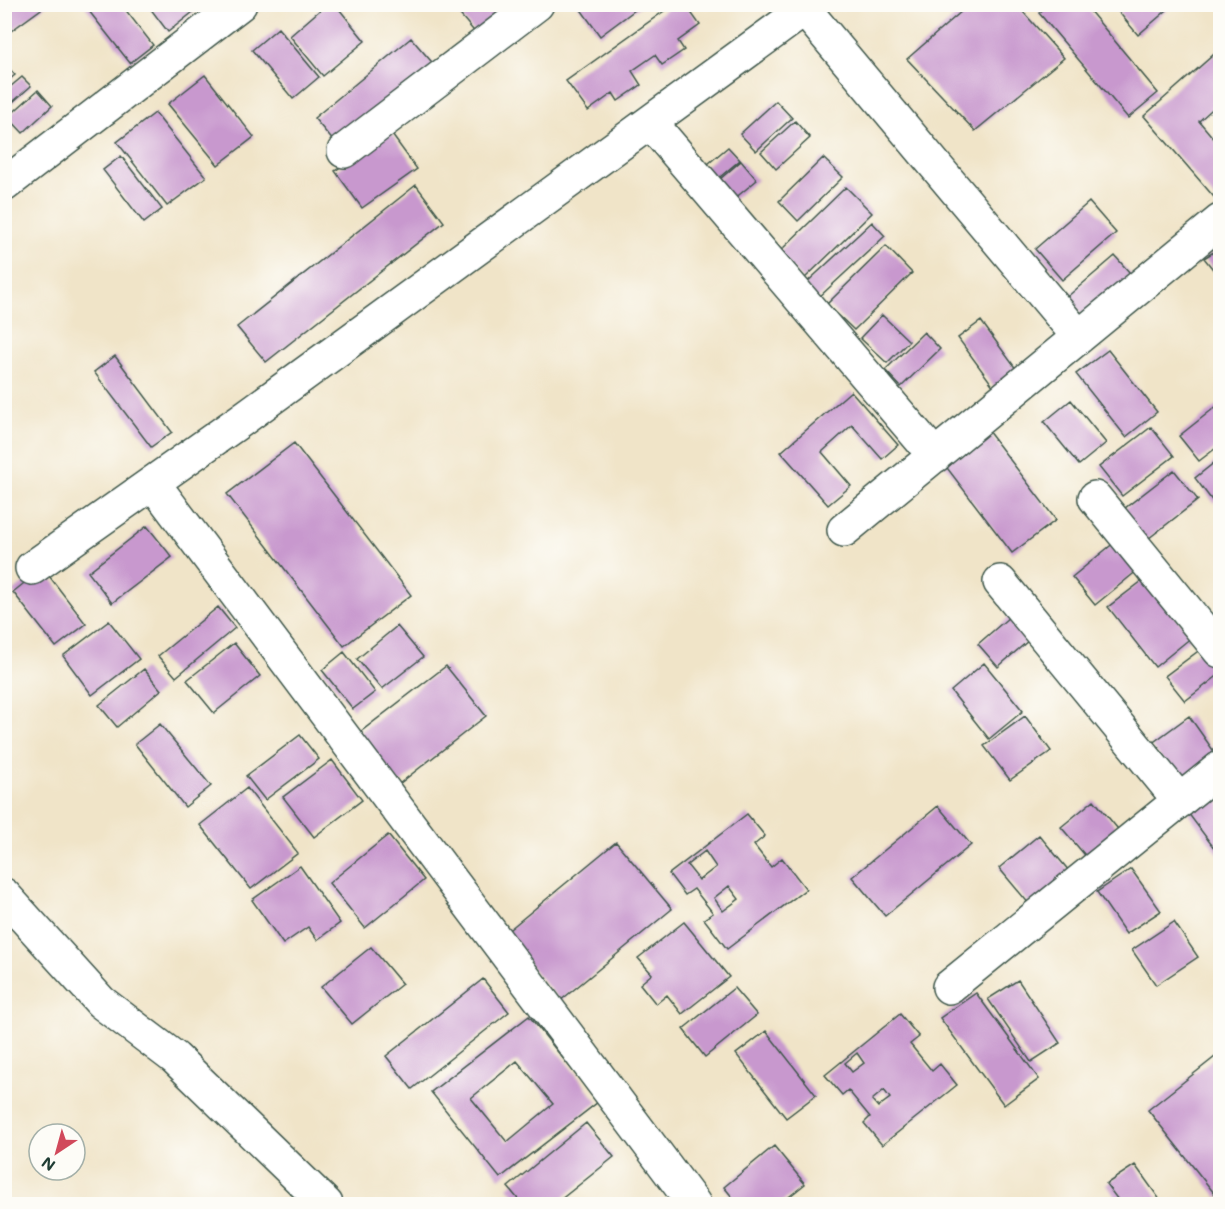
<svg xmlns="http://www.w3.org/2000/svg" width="1225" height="1209" font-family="Mali,sans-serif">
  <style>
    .building { fill: #c898ce; fill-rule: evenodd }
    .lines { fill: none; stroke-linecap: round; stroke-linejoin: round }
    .street-casing { stroke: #3e564a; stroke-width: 36 }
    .street { stroke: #fff; stroke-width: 33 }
  </style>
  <rect width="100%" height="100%" fill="#fdfcf7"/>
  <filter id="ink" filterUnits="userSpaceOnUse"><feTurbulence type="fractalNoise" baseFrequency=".0167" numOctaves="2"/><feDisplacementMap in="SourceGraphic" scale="12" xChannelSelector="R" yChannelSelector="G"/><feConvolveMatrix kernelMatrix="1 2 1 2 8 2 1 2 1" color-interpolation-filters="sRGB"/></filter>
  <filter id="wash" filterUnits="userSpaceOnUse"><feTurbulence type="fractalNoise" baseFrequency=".008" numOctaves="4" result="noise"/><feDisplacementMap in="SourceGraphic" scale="24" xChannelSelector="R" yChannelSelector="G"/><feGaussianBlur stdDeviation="1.35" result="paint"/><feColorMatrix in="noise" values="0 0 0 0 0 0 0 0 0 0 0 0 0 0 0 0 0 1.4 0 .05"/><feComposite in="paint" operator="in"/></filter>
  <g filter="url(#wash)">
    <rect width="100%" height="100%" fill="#f0e4c8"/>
    <g id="blocks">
      <path class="building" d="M4,4H48L4,36Z
        M87,4H121L153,45L130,63L85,6Z
        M147,4H203L168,32Z
        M327,4H335L365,41L323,76L290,36Z
        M451,4H497L505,14L478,36Z
        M577,4H643L600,36Z
        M674,4H685L700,25L678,41L684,50L662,65L655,55L632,71L641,85L618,101L613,93L588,111L566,81Z
        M970,4H1016L1064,58L975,131L907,59Z
        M1049,4H1084L1158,93L1128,118L1039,13Z
        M1112,4H1174L1138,35Z
        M278,28L319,77L293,99L252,50Z
        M411,38L437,68L340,149L314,118Z
        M1220,49V102L1199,121L1220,146V204L1144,116Z
        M4,63L15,75L4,84Z
        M205,75L254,137L218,165L168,104Z
        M22,77L31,86L6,108L4,92Z
        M38,90L52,106L23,133L8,117Z
        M776,101L792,118L756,151L740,134Z
        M155,113L206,177L167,206L117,142Z
        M795,121L810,138L776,169L761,152Z
        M390,132L417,169L362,208L335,171Z
        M728,147L740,160L714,182L702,169Z
        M121,156L162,209L144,223L103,170Z
        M823,158L843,177L798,221L779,201Z
        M741,161L757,180L728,204L712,186Z
        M416,185L444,222L266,362L237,327Z
        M846,187L872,213L803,280L778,253Z
        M1089,202L1116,233L1062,280L1035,249Z
        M872,222L885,236L817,299L804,285Z
        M886,246L912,273L854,330L827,304Z
        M1220,248V278L1204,258Z
        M1115,256L1137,281L1089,322L1067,297Z
        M882,315L909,341L887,363L860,338Z
        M981,321L1022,377L999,394L958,338Z
        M924,332L940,349L901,387L885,370Z
        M1108,350L1157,412L1126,437L1076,374Z
        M115,356L172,432L151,447L94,372Z
        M851,391L898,445L882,459L852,425L822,452L851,486L828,505L781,452Z
        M1071,400L1106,443L1079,465L1044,422Z
        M1218,405L1220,408V445L1199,461L1179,436Z
        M985,427L1056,520L1012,553L941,460Z
        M1151,427L1174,456L1122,496L1099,467Z
        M294,443L411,595L344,646L227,494Z
        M1220,458V497L1214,503L1195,478Z
        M1174,470L1198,500L1144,542L1120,512Z
        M147,526L172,557L112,603L88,572Z
        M1115,542L1138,570L1095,605L1072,577Z
        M43,568L86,624L56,647L13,592Z
        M1146,578L1192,637L1155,667L1108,607Z
        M218,607L235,628L176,677L158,656Z
        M1016,611L1036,634L998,667L978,644Z
        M109,621L139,659L92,695L63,656Z
        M397,626L423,657L382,689L357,659Z
        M234,643L260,676L214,713L187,680Z
        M1205,646L1220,666V674L1185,701L1165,676Z
        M344,652L375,692L353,709L322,670Z
        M984,663L1023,711L989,739L951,691Z
        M446,666L486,716L399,784L359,733Z
        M144,669L161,690L117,727L99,705Z
        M1025,716L1051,751L1010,780L984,746Z
        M1189,716L1220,760L1182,787L1151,744Z
        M160,724L211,786L185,807L135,744Z
        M300,735L319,759L265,800L246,776Z
        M332,760L362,800L314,837L283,797Z
        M247,788L298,853L251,889L200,825Z
        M1220,790V856L1188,813Z
        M1094,800L1122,834L1090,861L1061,827Z
        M938,806L971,845L885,916L852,877Z
        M747,814L765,836L754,845L771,867L782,858L806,889L727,949L704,919L713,913L694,889L685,895L669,874ZM705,851L716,867L699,880L687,865ZM729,886L739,899L723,911L714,898Z
        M388,835L424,880L365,928L329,883Z
        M1039,835L1075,878L1035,911L999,868Z
        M616,842L672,909L560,1001L504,934Z
        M300,866L340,923L317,940L308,927L283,944L252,900Z
        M1131,869L1161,911L1126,934L1097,892Z
        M684,922L729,977L682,1014L667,995L656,1004L640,984L652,974L638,958Z
        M1174,922L1198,957L1156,985L1132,950Z
        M371,947L402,984L352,1024L321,987Z
        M483,979L509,1012L412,1089L386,1056Z
        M1018,980L1060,1043L1031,1062L988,999Z
        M734,988L757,1015L705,1057L683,1029Z
        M976,993L1039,1079L1004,1105L940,1018Z
        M900,1014L919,1037L910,1044L932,1071L940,1064L957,1085L882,1145L864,1123L870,1117L848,1090L842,1095L825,1075ZM857,1053L864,1063L852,1072L845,1063ZM884,1090L890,1098L878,1107L872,1100Z
        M529,1016L598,1102L500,1178L431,1092ZM517,1061L553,1104L507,1142L471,1098Z
        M766,1031L816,1095L786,1118L736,1054Z
        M1220,1053V1195L1218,1198L1148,1110Z
        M586,1123L614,1157L555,1204H522L508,1187Z
        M774,1146L805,1184L780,1204H738L724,1187Z
        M1135,1165L1163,1204H1121L1106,1184Z"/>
    </g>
  </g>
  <g filter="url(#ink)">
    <use href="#blocks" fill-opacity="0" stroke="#3e564a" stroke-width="1.5"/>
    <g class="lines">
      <defs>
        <path id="street" d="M805,10L1079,337
          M650,122L935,456
          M344,151L537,4
          M4,185L240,4
          M153,483L694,1204
          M1095,498L1220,651
          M844,530L1220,221
          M32,568L240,421L812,4
          M1000,582L1180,801
          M4,895L101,1002L175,1058L326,1204
          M949,987L1220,768"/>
      </defs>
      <use href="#street" class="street-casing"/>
      <use href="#street" class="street"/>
    </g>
  </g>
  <rect width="1225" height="1209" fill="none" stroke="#fdfcf7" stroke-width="24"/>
  <g transform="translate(57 1152) rotate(216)"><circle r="28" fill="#fdfcf7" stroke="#a4b0a9" stroke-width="1.5"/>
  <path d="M0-4.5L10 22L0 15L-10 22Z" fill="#d1495b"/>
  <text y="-9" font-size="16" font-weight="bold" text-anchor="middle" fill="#1f3d34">N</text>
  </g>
</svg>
